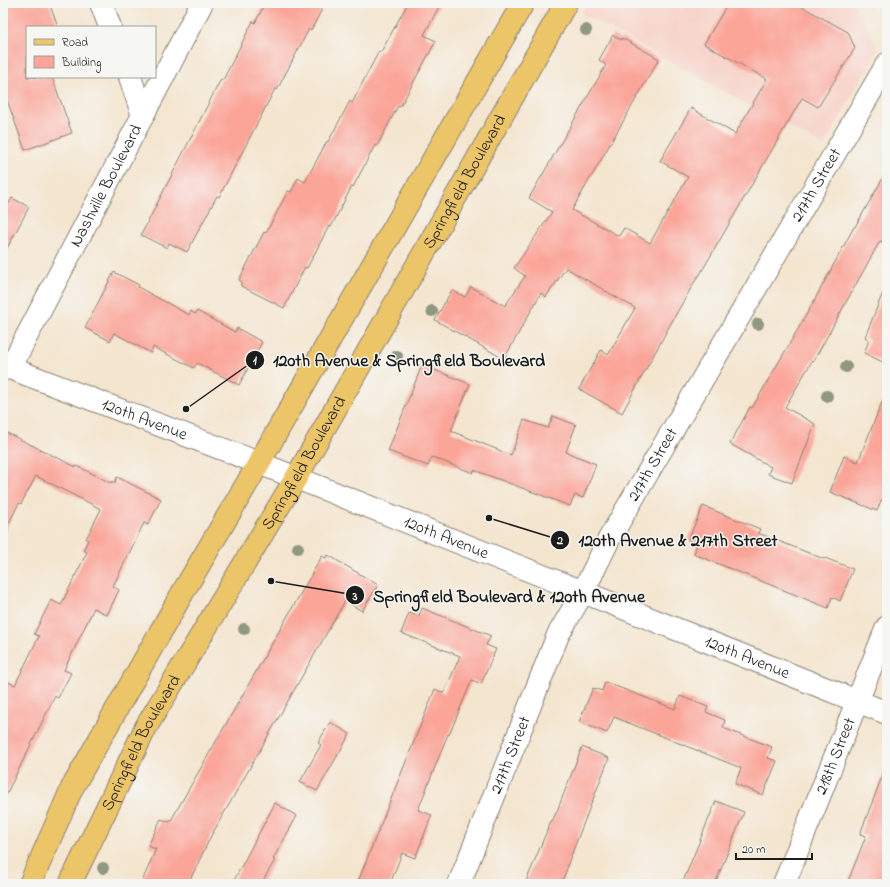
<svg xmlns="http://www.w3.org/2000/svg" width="890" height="887" font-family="'Indie Flower',sans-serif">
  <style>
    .built { fill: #f7d1c6 }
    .building { fill: #fba498 }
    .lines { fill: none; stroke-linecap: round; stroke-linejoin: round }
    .minor-casing { stroke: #888076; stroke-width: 24 }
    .major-casing { stroke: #888076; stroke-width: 24 }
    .minor { stroke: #fff; stroke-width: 22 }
    .major { stroke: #edc569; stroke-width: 22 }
    .tree { fill: #909881 }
    .labels { text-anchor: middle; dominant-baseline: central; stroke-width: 3; stroke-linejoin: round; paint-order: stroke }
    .street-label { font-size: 17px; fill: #1c1c1c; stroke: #f6f6f2 }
    .leader { fill: none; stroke: #1c1c1c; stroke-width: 1.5 }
    .callout-dot { fill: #1c1c1c; stroke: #f6f6f2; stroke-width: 1.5 }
    .mark-label { font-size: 12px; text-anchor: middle; font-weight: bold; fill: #fff }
    .callout-label { font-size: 18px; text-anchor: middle; font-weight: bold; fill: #1c1c1c; stroke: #f6f6f2; stroke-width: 3; stroke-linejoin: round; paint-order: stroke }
  </style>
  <rect width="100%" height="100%" fill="#f6f6f2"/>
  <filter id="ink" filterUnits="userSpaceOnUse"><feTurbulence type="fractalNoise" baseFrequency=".025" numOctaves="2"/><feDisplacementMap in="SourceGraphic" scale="8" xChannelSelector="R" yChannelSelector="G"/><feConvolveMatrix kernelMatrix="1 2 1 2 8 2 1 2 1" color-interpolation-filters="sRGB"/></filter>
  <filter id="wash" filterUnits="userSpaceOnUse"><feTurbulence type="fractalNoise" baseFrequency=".012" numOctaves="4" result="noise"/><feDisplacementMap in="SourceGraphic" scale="16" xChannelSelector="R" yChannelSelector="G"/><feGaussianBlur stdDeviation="0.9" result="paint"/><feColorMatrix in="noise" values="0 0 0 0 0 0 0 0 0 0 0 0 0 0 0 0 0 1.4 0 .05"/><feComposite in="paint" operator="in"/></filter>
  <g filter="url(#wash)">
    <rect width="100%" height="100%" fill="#f4e5cf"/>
    <path class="built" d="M587,3H854L878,49L824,146L581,13Z"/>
    <g id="blocks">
      <path class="building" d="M3,3H49L58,27H27V77H52L72,133L25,150L3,89Z
        M265,3H311L322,9L311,30L309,29L277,90L275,89L219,197L217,196L187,252L169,243L167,248L141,235L221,79L223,80L253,21L255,23Z
        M408,3H441L424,35L436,41L400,107L398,106L377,146L375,145L353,187L352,186L331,227L329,226L307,268L305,267L284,308L241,286V281L239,280L264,232L266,233L288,191L291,192L298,178L305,182L327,141L328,142L350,101L352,103L379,51L381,52Z
        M728,3H795L848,32L855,48L818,107L802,98L699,276H698L675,316L622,413L579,389L601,350L608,355L635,308L566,268L546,297L541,293L504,359L435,320L452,290L465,297L471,287L505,306L525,276L514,268L552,212L529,198L606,65L599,60L613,35L621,40L622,38L659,59L572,210L619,236L624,228L650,243L688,177L660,161L691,108L735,134L767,79L704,44Z
        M887,171V244L880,241L813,362L812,361L785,407L815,424L792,483L768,474L771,467L730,444L750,407L752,408L808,312L854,227H855Z
        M12,198L29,207L3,256V215Z
        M114,272L139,285L138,287L189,315L191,311L195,314L197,311L235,332L237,328L262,342L239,385L197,363L194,368L153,347L151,353L114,333L110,341L85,328Z
        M886,285H887V364L864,353L869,340L865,337Z
        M422,365L470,384L451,431L511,455L524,420L548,428L553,416L576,425L566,452L596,464L583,498L575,495L570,506L474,470L473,473L432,457L428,466L388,451Z
        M886,392H887V502L881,500L877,511L830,492L844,456L858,462Z
        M3,431L76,467L77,466L111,483L112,481L115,483L117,477L161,499L148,525L144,523L113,586L119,590L107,615L94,608L64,670L71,673L58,698L55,696L3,801V680L15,685L39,636L34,634L51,600L61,605L87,552L83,550L88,540L86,539L101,509L36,476L21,504L19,503L3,535Z
        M703,506L760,529L758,533L824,559L825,558L853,569L840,601L832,597L828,608L694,554L697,544L688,540Z
        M328,555L378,585L362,611L345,601L211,836L188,884H141L156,849L148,846L161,819L170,822L322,556L326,558Z
        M422,608L491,636L486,645L496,649L481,684L472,680L449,735L448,734L418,810L432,815L415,858L402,853L390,884H357L435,689L444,693L460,656L401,633L409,613L419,616Z
        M605,682L675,709L680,696L708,707L706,712L725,720L723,728L772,747L768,758L777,761L763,795L735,784L741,768L614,717L607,733L579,722L593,688L602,691Z
        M330,722L350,734L317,791L300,782L321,745L318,743Z
        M582,747L609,758L567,866H568L561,884H525L551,821H552L557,811Z
        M885,769H887V884H847L866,836L860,834Z
        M716,801L744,812L715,884H682Z
        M275,803L297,816L273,859L275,860L261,884H232Z"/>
    </g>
  </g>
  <g filter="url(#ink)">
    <use href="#blocks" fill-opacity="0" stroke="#888076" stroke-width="1"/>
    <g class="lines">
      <defs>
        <g id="minor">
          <path d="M101,3L110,27"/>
          <path d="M130,77L143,116"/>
          <path id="s1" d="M10,368L202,3"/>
          <path id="s2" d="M3,369L10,368L259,463L887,713"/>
          <path id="s3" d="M459,884L558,635L583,592L609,539L887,64"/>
          <path id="s4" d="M784,884L887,627"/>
        </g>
        <g id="major">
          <path d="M30,884L72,788L183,592L259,463L523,3"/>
          <path id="s5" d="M70,884L146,727L296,478L566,3"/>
        </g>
      </defs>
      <use href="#minor" class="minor-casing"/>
      <use href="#major" class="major-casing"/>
      <use href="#minor" class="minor"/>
      <use href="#major" class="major"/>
    </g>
    <g class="tree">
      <circle cx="586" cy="30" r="6"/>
      <circle cx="432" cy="311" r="6"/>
      <circle cx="758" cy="324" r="6"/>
      <circle cx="397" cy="356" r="6"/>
      <circle cx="846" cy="367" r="6"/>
      <circle cx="827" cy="396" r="6"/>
      <circle cx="298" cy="548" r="6"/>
      <circle cx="244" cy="629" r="6"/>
      <circle cx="103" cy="868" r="6"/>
    </g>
  </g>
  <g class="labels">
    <g class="street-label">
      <text stroke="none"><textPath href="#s5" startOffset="806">Springfield Boulevard</textPath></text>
      <text stroke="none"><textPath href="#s1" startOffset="206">Nashville Boulevard</textPath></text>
      <text stroke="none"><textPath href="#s3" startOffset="787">217th Street</textPath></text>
      <text stroke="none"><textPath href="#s2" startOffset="151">120th Avenue</textPath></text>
      <text stroke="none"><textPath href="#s5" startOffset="482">Springfield Boulevard</textPath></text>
      <text stroke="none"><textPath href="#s3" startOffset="463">217th Street</textPath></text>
      <text stroke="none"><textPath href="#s2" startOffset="475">120th Avenue</textPath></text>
      <text stroke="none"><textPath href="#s2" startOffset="799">120th Avenue</textPath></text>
      <text stroke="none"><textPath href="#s5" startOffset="158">Springfield Boulevard</textPath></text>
      <text stroke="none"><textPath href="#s3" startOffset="139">217th Street</textPath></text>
      <text stroke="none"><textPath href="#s4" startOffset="138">218th Street</textPath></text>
    </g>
  </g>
  <path class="leader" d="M186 409L255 360M489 518L560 540M271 581L355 595"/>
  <g class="callout-dot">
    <circle cx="186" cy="409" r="4"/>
    <circle cx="489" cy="518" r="4"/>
    <circle cx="271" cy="581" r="4"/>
    <circle cx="255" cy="360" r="10"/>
    <circle cx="560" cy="540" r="10"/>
    <circle cx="355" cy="595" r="10"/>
  </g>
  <g class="mark-label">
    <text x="255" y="364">1</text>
    <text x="560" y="544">2</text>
    <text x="355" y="600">3</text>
  </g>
  <g class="callout-label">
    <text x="409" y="366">120th Avenue &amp; Springfield Boulevard</text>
    <text x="678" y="546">120th Avenue &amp; 217th Street</text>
    <text x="509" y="602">Springfield Boulevard &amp; 120th Avenue</text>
  </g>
  <rect width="890" height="887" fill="none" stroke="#f6f6f2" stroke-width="16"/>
  <rect x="26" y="26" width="130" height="52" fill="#f6f6f2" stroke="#9f9f9c"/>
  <rect x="34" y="39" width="20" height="6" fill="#edc569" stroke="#9f9f9c"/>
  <text x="62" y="46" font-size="12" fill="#1c1c1c">Road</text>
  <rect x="34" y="56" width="20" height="12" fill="#fba498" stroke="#9f9f9c"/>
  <text x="62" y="66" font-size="12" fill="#1c1c1c">Building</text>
  <path d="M736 853v6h76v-6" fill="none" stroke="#1c1c1c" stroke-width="2"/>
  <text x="742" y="853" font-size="12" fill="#1c1c1c" stroke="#f6f6f2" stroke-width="3" paint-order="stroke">20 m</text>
</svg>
